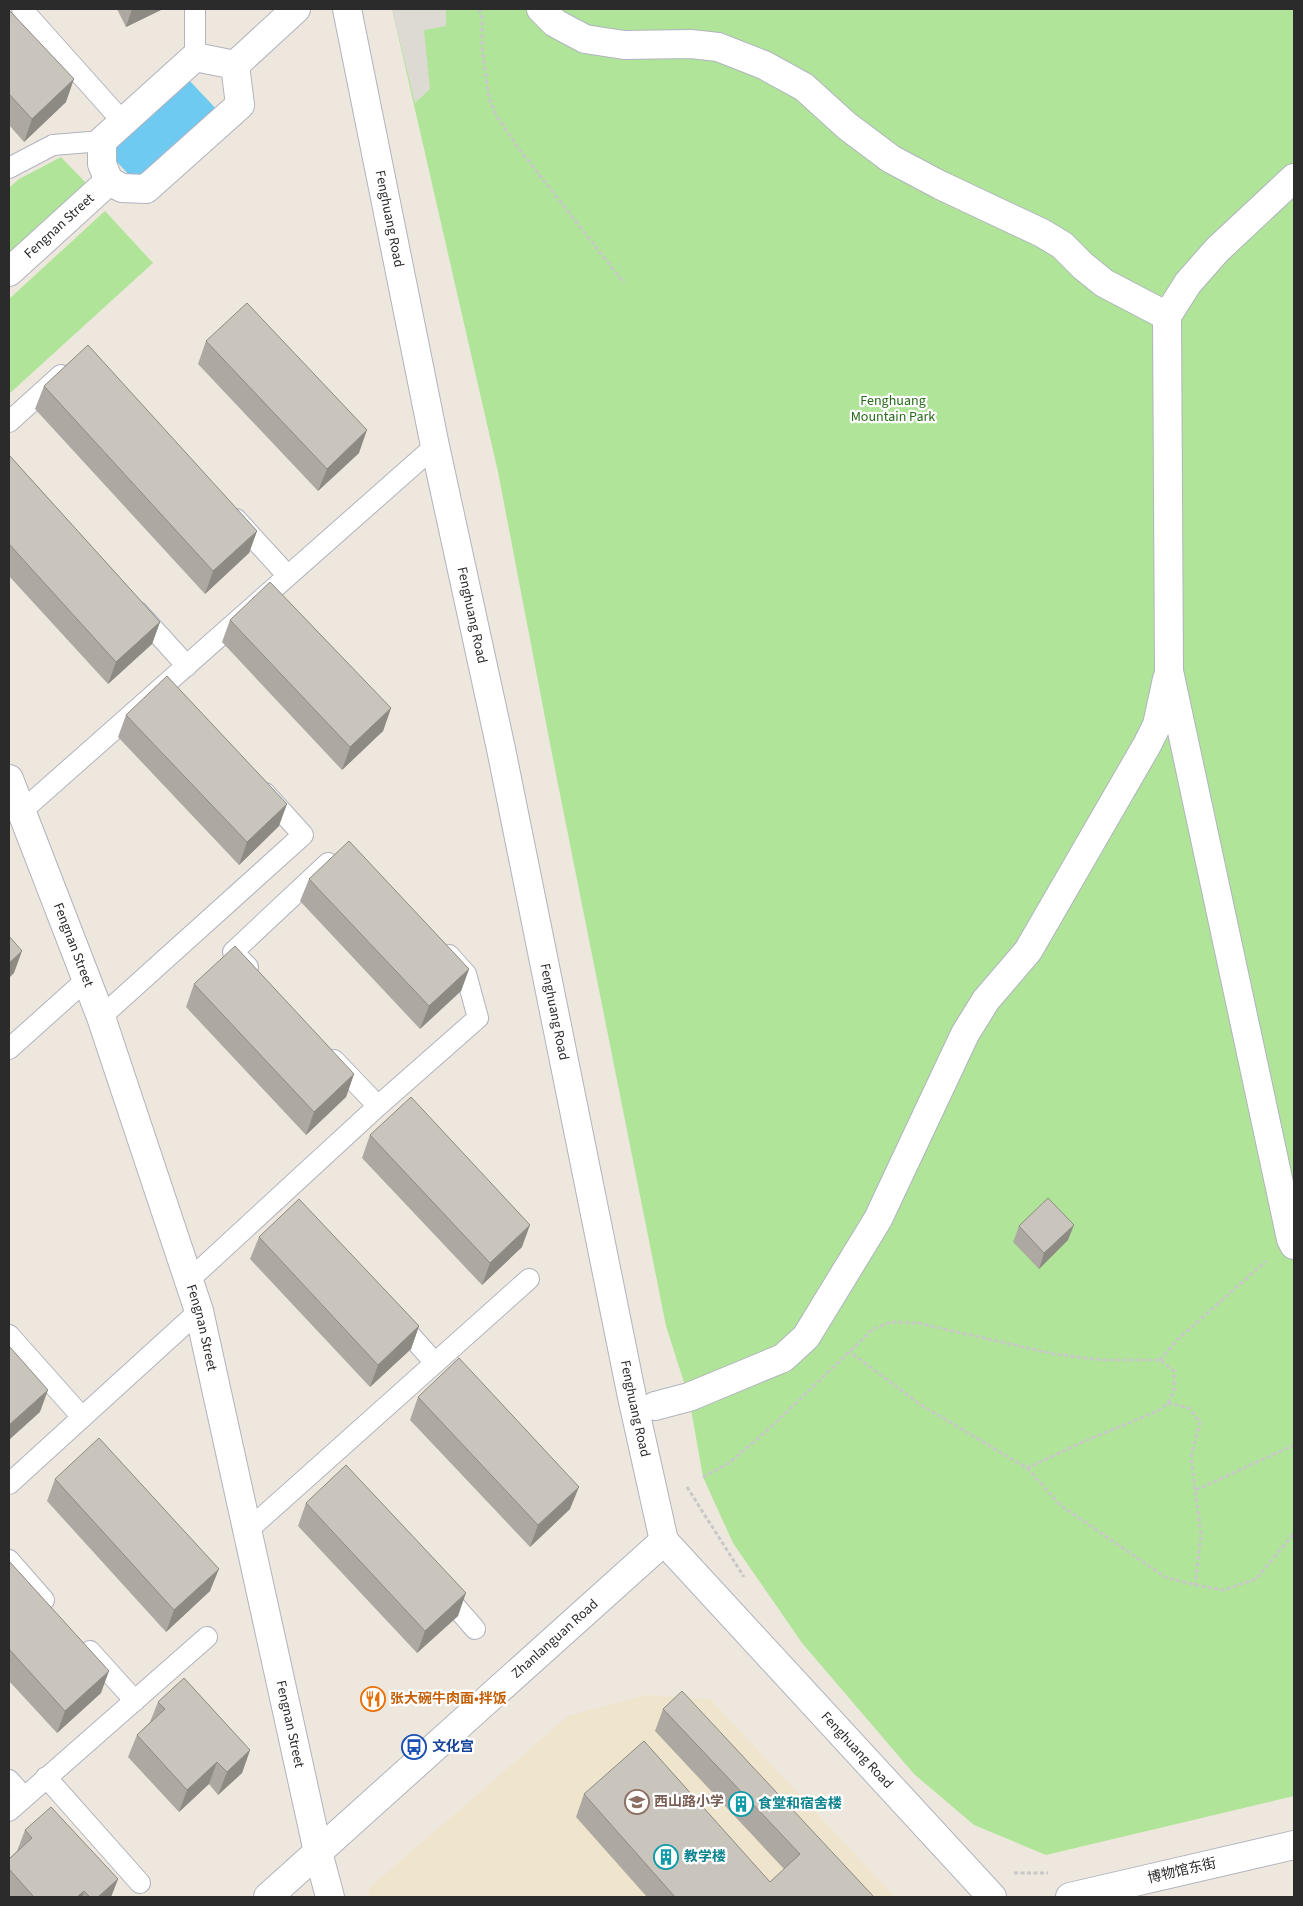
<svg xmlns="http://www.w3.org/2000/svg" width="1303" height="1906" font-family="'Source Sans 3','Noto Sans SC',sans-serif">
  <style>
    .education { fill: #efe5cd }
    .green { fill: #b0e599 }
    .plaza { fill: #dddad4 }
    .water { fill: #6fcaf1 }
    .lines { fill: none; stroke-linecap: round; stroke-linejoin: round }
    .service-casing { stroke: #b1b3bf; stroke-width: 22 }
    .pedestrian-casing { stroke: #b1b3bf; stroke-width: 30 }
    .minor-casing { stroke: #b1b3bf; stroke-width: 30 }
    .tertiary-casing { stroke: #b1b3bf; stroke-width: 30 }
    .path { stroke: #c8c8c8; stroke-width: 3; stroke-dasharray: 4 2.5; stroke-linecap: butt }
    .service { stroke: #fff; stroke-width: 20 }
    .pedestrian { stroke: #fff; stroke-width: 28 }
    .minor { stroke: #fff; stroke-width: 28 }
    .tertiary { stroke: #fff; stroke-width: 28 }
    .wall { fill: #ada9a2 }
    .shaded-wall { fill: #8d8a84 }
    .building { fill: #c9c5bc; stroke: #8d8a84 }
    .labels { text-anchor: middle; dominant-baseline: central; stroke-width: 4.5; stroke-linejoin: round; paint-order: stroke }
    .street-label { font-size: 14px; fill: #2b2b2b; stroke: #fff }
    .park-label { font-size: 14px; fill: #276b19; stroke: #fff }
    .food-label { font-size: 14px; font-weight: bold; fill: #c56008; stroke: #fff; text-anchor: start }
    .transit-label { font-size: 14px; font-weight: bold; fill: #164399; stroke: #fff; text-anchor: start }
    .education-label { font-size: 14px; font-weight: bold; fill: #785e54; stroke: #fff; text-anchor: start }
    .culture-label { font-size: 14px; font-weight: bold; fill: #0d838f; stroke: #fff; text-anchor: start }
  </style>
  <rect width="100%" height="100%" fill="#ede7dd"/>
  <path class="education" d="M646,1695L710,1699L895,1897H370L368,1889L568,1716Z"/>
  <path class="green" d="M392,9H1294V1796L1046,1855L974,1825L914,1774L802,1643L733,1543L703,1477L689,1398L666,1326L551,749L498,472Z
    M61,157L86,183L9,254V188L19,179Z
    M105,211L153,263L9,394V299Z"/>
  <path class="plaza" d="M392,9H446V26L424,30L430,89L415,103Z"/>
  <path class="water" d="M188,79L219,112L139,186L109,153Z"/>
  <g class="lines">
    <defs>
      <path id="service" d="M22,9L122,121
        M195,9V57
        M9,168L53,145L102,141
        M9,422L61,375
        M236,519L288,576
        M138,612L187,666
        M22,811L435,446
        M248,967L233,952L328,863
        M101,1017L303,835L265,793
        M9,1049L86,980
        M334,1060L378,1106
        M188,1281L378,1106L478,1018L466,974L449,955
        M397,1320L435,1363
        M9,1335L82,1417
        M9,1484L199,1311
        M247,1531L529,1279
        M9,1560L44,1600
        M442,1591L475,1629
        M90,1651L135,1701
        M46,1777L140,1883
        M9,1780L24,1797
        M9,1811L207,1637"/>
      <path id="pedestrian" d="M541,9L555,23L585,39L624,45L691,44L718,47L764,65L804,87L847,126L891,159L940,185L1042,233L1062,245L1083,266L1104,283L1167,316
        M1294,178L1217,250L1188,283L1167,316L1169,671L1291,1239L1294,1245
        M655,1406L689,1397L783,1358L806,1337L878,1219L965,1034L986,1000L1028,951L1147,745L1157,725L1167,679"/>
      <g id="minor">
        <path d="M195,57L235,65L240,105L146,189L122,188L109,181L102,164V141Z"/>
        <path d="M235,65L296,9"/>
        <path id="s1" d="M9,272L109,181"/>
        <path id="s2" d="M9,779L101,1017L199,1311L318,1852L330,1897"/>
      </g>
      <g id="tertiary">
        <path id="s3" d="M347,9L435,446L501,749L632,1397L664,1541L992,1897"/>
        <path id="s4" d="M268,1897L664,1541"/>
        <path d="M1070,1897L1294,1845"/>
      </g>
    </defs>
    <use href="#service" class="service-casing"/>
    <use href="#pedestrian" class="pedestrian-casing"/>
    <use href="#minor" class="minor-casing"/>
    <use href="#tertiary" class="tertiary-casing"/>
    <path class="path" d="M479,9L482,17V48L489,98L496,115L516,145L624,283
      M1160,1360L1177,1340L1266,1261
      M1168,1403L1189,1408L1200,1422L1191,1457L1201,1535L1195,1585
      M1027,1468L1060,1505L1165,1577L1195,1585L1224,1590L1256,1579L1294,1533
      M703,1477L729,1463L771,1427L873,1329L891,1322L918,1323L1054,1354L1102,1360H1160L1174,1371V1391L1168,1403L1158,1411L1087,1440L1027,1468L921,1405L850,1352
      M687,1487L744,1577
      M1196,1490L1294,1445
      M1014,1873H1048"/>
    <use href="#service" class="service"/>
    <use href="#pedestrian" class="pedestrian"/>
    <use href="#minor" class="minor"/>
    <use href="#tertiary" class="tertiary"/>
  </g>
  <path class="wall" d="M117,9H163L126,27Z
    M9,10L66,102L24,142L9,125Z
    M206,341L359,453L318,491L198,364Z
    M44,386L257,531L249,553L205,594L35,409Z
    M9,455L160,622L152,644L108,684L9,576Z
    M230,620L391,708L383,731L342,770L222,642Z
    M126,715L279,826L239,865L118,737Z
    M309,879L469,969L461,991L420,1029L300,901Z
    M194,984L354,1074L346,1097L306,1135L186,1007Z
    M370,1135L522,1247L482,1285L362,1158Z
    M1019,1226L1068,1240L1039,1269L1013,1242Z
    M259,1237L419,1326L411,1349L370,1387L250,1259Z
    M418,1397L570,1509L530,1547L410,1420Z
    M55,1479L210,1591L166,1632L47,1501Z
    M306,1503L458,1616L417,1653L298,1526Z
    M9,1561L101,1693L57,1733L9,1681Z
    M158,1702L250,1750L242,1773L218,1795L209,1784L179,1812L128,1757L137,1735L150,1722Z
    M663,1709L874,1897H647L576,1817L584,1794L770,1882L784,1869L655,1731Z
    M25,1830L118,1879L111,1897H9V1859L17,1851Z"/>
  <path class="shaded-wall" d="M132,9H163L126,27Z
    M74,79L66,102L24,142L32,119Z
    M367,430L359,453L318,491L327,469Z
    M257,531L249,553L205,594L213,571Z
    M160,622L152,644L108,684L116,662Z
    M391,708L383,731L342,770L350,747Z
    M287,804L279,826L239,865L247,842Z
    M22,951L14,973L9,978V963Z
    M469,969L461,991L420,1029L429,1006Z
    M354,1074L346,1097L306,1135L314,1112Z
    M530,1225L522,1247L482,1285L490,1263Z
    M1074,1225L1068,1240L1039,1269L1044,1253Z
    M419,1326L411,1349L370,1387L378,1365Z
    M48,1390L40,1412L9,1440V1425Z
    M579,1487L570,1509L530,1547L538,1525Z
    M219,1569L210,1591L166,1632L174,1610Z
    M466,1593L458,1616L417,1653L425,1631Z
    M109,1671L101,1693L57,1733L65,1711Z
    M250,1750L242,1773L218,1795L227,1772Z
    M217,1762L209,1784L179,1812L187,1790Z
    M118,1879L111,1897H98Z
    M84,1891L82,1897H77Z"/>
  <path class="building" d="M9,10L74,79L32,119L9,94Z
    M247,303L367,430L327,469L206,341Z
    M88,345L257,531L213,571L44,386Z
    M9,455L160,622L116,662L9,544Z
    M270,582L391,708L350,747L230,620Z
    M167,676L287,804L247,842L126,715Z
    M349,841L469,969L429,1006L309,879Z
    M9,936L22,951L9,963Z
    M235,946L354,1074L314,1112L194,984Z
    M411,1097L530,1225L490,1263L370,1135Z
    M1048,1198L1074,1225L1044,1253L1019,1226Z
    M299,1199L419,1326L378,1365L259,1237Z
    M9,1346L48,1390L9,1425Z
    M459,1358L579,1487L538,1525L418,1397Z
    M99,1438L219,1569L174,1610L55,1479Z
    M346,1465L466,1593L425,1631L306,1503Z
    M9,1561L109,1671L65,1711L9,1649Z
    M184,1678L250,1750L227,1772L217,1762L187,1790L137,1735L165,1709L158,1702Z
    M682,1691L874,1897H675L584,1794L644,1741L770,1882L800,1854L663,1709Z
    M51,1807L118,1879L98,1897H90L84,1891L77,1897H34L9,1869V1859L32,1838L25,1830Z"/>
  <defs>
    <symbol id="restaurant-ring" viewBox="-11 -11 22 22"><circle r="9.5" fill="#fff" stroke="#e8710a" stroke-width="1.5"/><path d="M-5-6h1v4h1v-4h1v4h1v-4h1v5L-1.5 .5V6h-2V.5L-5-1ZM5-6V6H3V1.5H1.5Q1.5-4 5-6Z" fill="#e8710a"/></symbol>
    <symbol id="bus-ring" viewBox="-11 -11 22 22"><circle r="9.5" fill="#fff" stroke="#1a4fb4" stroke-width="1.5"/><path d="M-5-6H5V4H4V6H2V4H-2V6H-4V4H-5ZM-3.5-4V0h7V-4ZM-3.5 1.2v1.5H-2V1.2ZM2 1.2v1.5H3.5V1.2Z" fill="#1a4fb4"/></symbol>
    <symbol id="school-ring" viewBox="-11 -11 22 22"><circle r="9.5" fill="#fff" stroke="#8d6e63" stroke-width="1.5"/><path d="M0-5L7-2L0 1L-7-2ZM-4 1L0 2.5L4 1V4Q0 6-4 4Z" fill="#8d6e63"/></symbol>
    <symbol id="building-ring" viewBox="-11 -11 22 22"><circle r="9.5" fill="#fff" stroke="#0f9aa8" stroke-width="1.5"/><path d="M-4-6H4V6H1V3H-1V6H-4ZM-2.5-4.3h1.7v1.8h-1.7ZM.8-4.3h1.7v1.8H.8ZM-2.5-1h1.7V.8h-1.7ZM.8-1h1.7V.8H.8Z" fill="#0f9aa8"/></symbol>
  </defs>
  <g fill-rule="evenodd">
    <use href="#restaurant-ring" x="359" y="1685" width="28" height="28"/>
    <use href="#bus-ring" x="400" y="1733" width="28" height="28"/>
    <use href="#school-ring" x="623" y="1788" width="28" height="28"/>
    <use href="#building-ring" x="727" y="1790" width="28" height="28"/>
    <use href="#building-ring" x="652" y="1843" width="28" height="28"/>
  </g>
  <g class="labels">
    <g class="street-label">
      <text stroke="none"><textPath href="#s3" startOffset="214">Fenghuang Road</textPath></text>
      <text stroke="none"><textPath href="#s1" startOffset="68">Fengnan Street</textPath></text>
      <text stroke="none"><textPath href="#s3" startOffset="619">Fenghuang Road</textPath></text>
      <text stroke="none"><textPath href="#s2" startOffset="178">Fengnan Street</textPath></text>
      <text stroke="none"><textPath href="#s3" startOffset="1024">Fenghuang Road</textPath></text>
      <text stroke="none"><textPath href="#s2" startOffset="582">Fengnan Street</textPath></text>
      <text stroke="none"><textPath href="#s3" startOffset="1429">Fenghuang Road</textPath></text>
      <text stroke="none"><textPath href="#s4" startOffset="386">Zhanlanguan Road</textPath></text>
      <text stroke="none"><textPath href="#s2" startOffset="988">Fengnan Street</textPath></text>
      <text stroke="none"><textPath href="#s3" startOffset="1849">Fenghuang Road</textPath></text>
      <text transform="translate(1182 1871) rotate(-13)">博物馆东街</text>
    </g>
    <g class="park-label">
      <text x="893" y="401">Fenghuang<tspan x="893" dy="16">Mountain Park</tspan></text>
    </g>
    <g class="food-label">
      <text x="390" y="1699">张大碗牛肉面•拌饭</text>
    </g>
    <g class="transit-label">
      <text x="432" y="1747">文化宫</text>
    </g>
    <g class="education-label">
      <text x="654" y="1802">西山路小学</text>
    </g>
    <g class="culture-label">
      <text x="758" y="1804">食堂和宿舍楼</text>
      <text x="684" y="1857">教学楼</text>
    </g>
  </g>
  <rect width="1303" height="1906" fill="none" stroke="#2b2b2b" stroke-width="20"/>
</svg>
